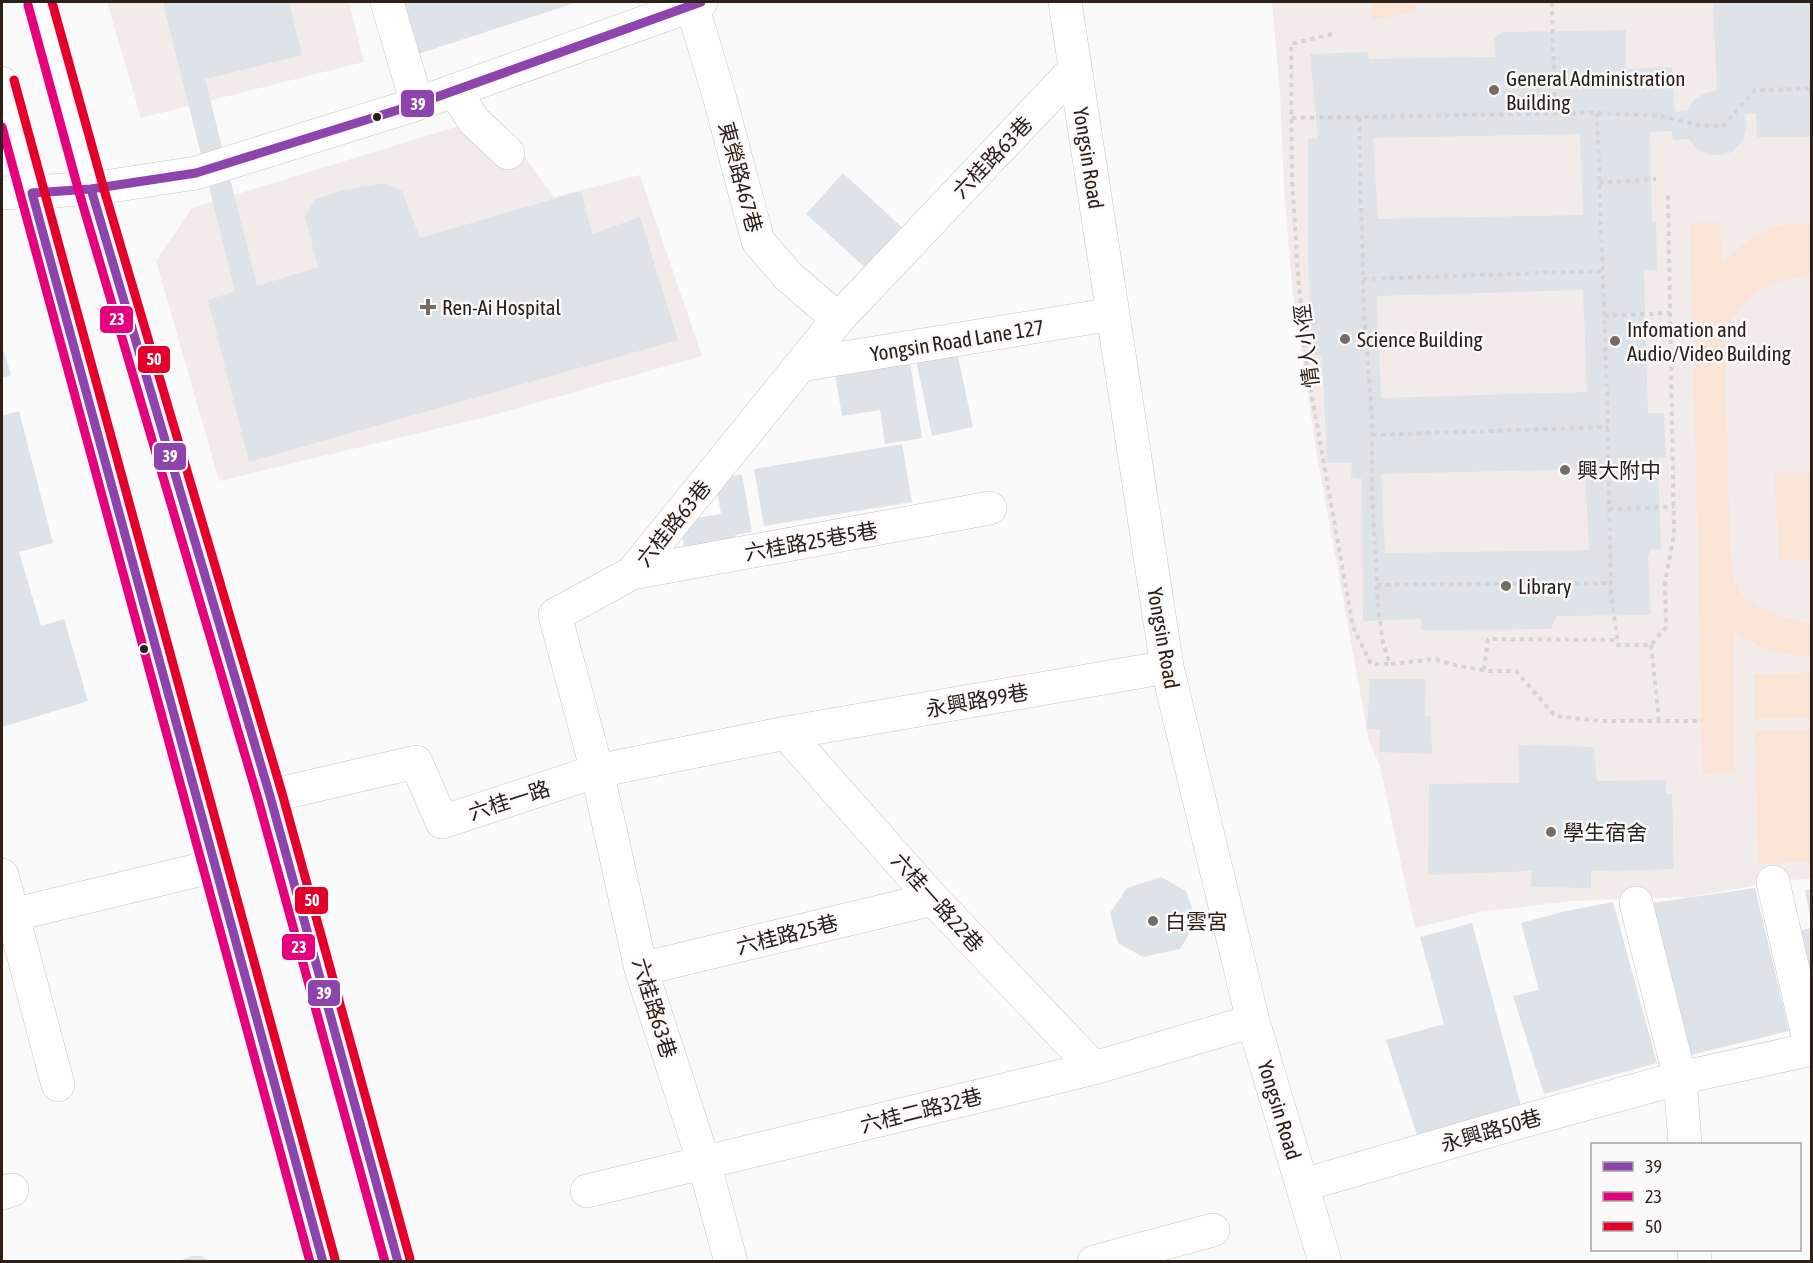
<svg xmlns="http://www.w3.org/2000/svg" width="1813" height="1263" font-family="'Asap Condensed','Noto Sans TC',sans-serif">
  <style>
    .built { fill: #f1ece9 }
    .green { fill: #f9e4d6 }
    .building { fill: #dee3e7; fill-rule: evenodd }
    .lines { fill: none; stroke-linecap: round; stroke-linejoin: round }
    .minor-casing { stroke: #cbc5c1; stroke-width: 34 }
    .major-casing { stroke: #cbc5c1; stroke-width: 34 }
    .path { stroke: #d5d4d4; stroke-width: 4; stroke-dasharray: 4.5 4.5; stroke-linecap: butt }
    .minor { stroke: #fefefe; stroke-width: 33 }
    .major { stroke: #fefefe; stroke-width: 33 }
    .bus-1-casing { stroke: #fafafa; stroke-width: 14 }
    .bus-2-casing { stroke: #fafafa; stroke-width: 14 }
    .bus-3-casing { stroke: #fafafa; stroke-width: 14 }
    .bus-1 { stroke: #8e44ad; stroke-width: 9 }
    .bus-2 { stroke: #e5007d; stroke-width: 9 }
    .bus-3 { stroke: #e4002b; stroke-width: 9 }
    .poi-dot { fill: #746c67; stroke: #fafafa; stroke-width: 2 }
    .bus-dot { fill: #2c2018; stroke: #fafafa; stroke-width: 2 }
    .labels { text-anchor: middle; dominant-baseline: central; stroke-width: 5; stroke-linejoin: round; paint-order: stroke }
    .poi-label { font-size: 21px; fill: #2c2018; stroke: #fafafa; text-anchor: start }
    .street-label { font-size: 21px; fill: #2c2018; stroke: #fafafa }
    .line-badge { stroke: #fafafa; stroke-width: 2 }
    .badge-label { font-size: 16px; text-anchor: middle; font-weight: bold; fill: #fff }
  </style>
  <rect width="100%" height="100%" fill="#fafafa"/>
  <path class="built" d="M107,2H349L364,62L141,118Z
    M1272,2H1811V878L1775,882L1690,897L1570,901L1480,912L1415,928L1380,766L1369,741L1317,456L1292,286L1284,187L1280,93Z
    M494,115L554,197L640,175L702,356L490,416L219,481L156,261L192,208Z"/>
  <path class="green" d="M1371,2H1415L1416,12L1372,20Z
    M1690,223H1720L1722,263L1751,238L1785,224L1812,225L1811,276C1772,277 1741,297 1725,333L1730,558C1732,567 1733,577 1737,586C1746,609 1789,620 1811,624V656H1795L1766,650L1734,631L1735,771L1703,774Z
    M1811,471V559L1779,561L1774,473Z
    M1811,673V718L1755,719L1754,674Z
    M1811,729V861L1759,864L1755,731Z"/>
  <path class="building" d="M163,2H289L302,55L205,79L257,286L318,267L305,217L314,200L343,190L385,183L402,191L420,238L581,191L592,234L640,217L678,340L249,462L208,300L235,291Z
    M396,2H578L412,56Z
    M1713,2H1812V137H1757L1756,113L1744,114L1747,126L1743,140L1732,152L1722,155H1709L1697,149L1689,139L1673,140L1672,131L1650,132L1652,222H1656L1657,270H1644L1648,413H1664L1666,458H1658L1661,550L1650,549L1648,558L1651,615L1557,616L1551,629L1421,630V619L1363,621L1362,479L1351,477L1352,463H1327L1322,355H1312L1308,256V139L1318,138L1310,54L1368,52L1369,59L1495,57L1494,39L1503,32L1626,30V69L1672,67L1675,112L1688,110L1694,99L1704,94L1717,90ZM1580,134L1583,215L1378,219L1373,138ZM1583,290L1587,392L1381,398L1377,296ZM1585,469L1589,550L1385,553L1381,474Z
    M843,173L906,231L869,271L806,214Z
    M2,344L11,375L2,378Z
    M957,352L973,427L932,436L916,360Z
    M910,362L922,438L885,444L880,410L842,416L835,374Z
    M19,411L53,543L19,552L41,626L64,619L88,701L2,727V416Z
    M902,444L912,502L764,526L754,469Z
    M742,474L752,532L735,535L737,543L685,552L679,521L721,514L715,479Z
    M1370,679H1426L1425,716H1431L1432,754L1379,752L1380,729H1367Z
    M1518,745L1594,747L1597,781L1666,780V794H1672L1674,869L1591,871V888L1531,887L1532,871L1428,875L1429,784L1519,783Z
    M1161,877L1186,891L1197,921L1180,949L1143,957L1118,943L1110,913L1127,888Z
    M1755,888L1789,1031L1678,1058L1638,905Z
    M1812,889V918H1810L1805,890Z
    M1613,902L1657,1063L1544,1094L1513,996L1539,990L1521,923L1566,911Z
    M1472,923L1522,1109L1418,1138L1386,1040L1444,1024L1420,937Z
    M1812,928V1025L1784,934Z
    M192,1256H202L210,1262H176Z"/>
  <g class="lines">
    <defs>
      <path id="minor" d="M387,2L417,104
        M1065,2L1167,667L1253,1021L1325,1262
        M692,5L720,99L758,241L788,276L838,319
        M454,90L474,121L508,153
        M2,193L91,189L196,173L417,104L701,2
        M801,365L1113,314
        M632,573L990,508
        M786,733L933,899L1094,1068
        M270,796L416,762L442,822L597,771L786,733L1167,667
        M2,875L58,1085
        M1773,882L1811,1049
        M1636,903L1680,1078L1685,1144
        M12,915L215,866
        M641,969L933,899
        M1303,1185L1520,1122L1680,1078L1812,1049
        M587,1191L1094,1068L1253,1021
        M2,1193L12,1190
        M1694,1250L1695,1262
        M731,1262L704,1163L641,969L597,771L555,615L632,573L838,319L1075,69
        M1094,1262L1213,1230"/>
      <path id="major" d="M40,2L91,189L270,796L398,1262
        M2,83L323,1262"/>
    </defs>
    <use href="#minor" class="minor-casing"/>
    <use href="#major" class="major-casing"/>
    <path class="path" d="M1552,2L1555,114
      M1332,34L1291,44L1292,180L1299,287L1307,369L1353,627L1371,664H1390
      M1597,113L1607,395L1611,592L1618,645H1651L1666,627L1665,582L1674,534L1668,195
      M1292,118L1597,113L1661,116L1692,124L1722,127L1755,90L1812,89
      M1359,118L1364,315L1372,417V494L1378,606L1383,643L1390,664L1435,659L1458,666L1488,671H1516L1555,716L1602,721H1702
      M1599,183L1656,179
      M1363,279L1602,271
      M1604,316L1670,313
      M1372,435L1608,427
      M1609,509L1673,507
      M1377,585L1611,583
      M1651,645L1659,721
      M1484,670L1488,639L1617,640"/>
    <use href="#minor" class="minor"/>
    <use href="#major" class="major"/>
    <defs>
      <path id="bus-1" d="M91,189L270,796L398,1262
        M323,1262L32,193L91,189L196,173L417,104L701,2"/>
      <path id="bus-2" d="M28,5L79,192L258,799L385,1262
        M2,127L310,1262"/>
      <path id="bus-3" d="M52,2L103,186L282,793L410,1259
        M14,80L335,1259"/>
    </defs>
    <use href="#bus-1" class="bus-1-casing"/>
    <use href="#bus-2" class="bus-2-casing"/>
    <use href="#bus-3" class="bus-3-casing"/>
    <use href="#bus-1" class="bus-1"/>
    <use href="#bus-2" class="bus-2"/>
    <use href="#bus-3" class="bus-3"/>
  </g>
  <g class="poi-dot">
    <circle cx="1494" cy="90" r="6"/>
    <path d="M425 298h6v6h6v6h-6v6h-6v-6h-6v-6h6z"/>
    <circle cx="1345" cy="339" r="6"/>
    <circle cx="1615" cy="341" r="6"/>
    <circle cx="1565" cy="470" r="6"/>
    <circle cx="1506" cy="586" r="6"/>
    <circle cx="1551" cy="832" r="6"/>
    <circle cx="1153" cy="921" r="6"/>
  </g>
  <g class="bus-dot">
    <circle cx="377" cy="117" r="5"/>
    <circle cx="144" cy="649" r="5"/>
  </g>
  <g class="labels">
    <g class="poi-label">
      <text x="1506" y="78">General Administration<tspan x="1506" dy="24">Building</tspan></text>
      <text x="442" y="307">Ren-Ai Hospital</text>
      <text x="1627" y="329">Infomation and<tspan x="1627" dy="24">Audio/Video Building</tspan></text>
      <text x="1357" y="339">Science Building</text>
      <text x="1577" y="470">興大附中</text>
      <text x="1518" y="586">Library</text>
      <text x="1563" y="832">學生宿舍</text>
      <text x="1165" y="921">白雲宮</text>
    </g>
    <g class="street-label">
      <text transform="translate(992 157) rotate(-46)">六桂路63巷</text>
      <text transform="translate(1089 158) rotate(81)">Yongsin Road</text>
      <text transform="translate(741 177) rotate(75)">東榮路467巷</text>
      <text transform="translate(957 340) rotate(-9)">Yongsin Road Lane 127</text>
      <text transform="translate(1306 346) rotate(-97)">情人小徑</text>
      <text transform="translate(673 523) rotate(-51)">六桂路63巷</text>
      <text transform="translate(811 541) rotate(-10)">六桂路25巷5巷</text>
      <text transform="translate(1164 638) rotate(80)">Yongsin Road</text>
      <text transform="translate(977 700) rotate(-10)">永興路99巷</text>
      <text transform="translate(509 800) rotate(-18)">六桂一路</text>
      <text transform="translate(938 902) rotate(48)">六桂一路22巷</text>
      <text transform="translate(787 934) rotate(-14)">六桂路25巷</text>
      <text transform="translate(655 1008) rotate(73)">六桂路63巷</text>
      <text transform="translate(921 1110) rotate(-14)">六桂二路32巷</text>
      <text transform="translate(1280 1110) rotate(73)">Yongsin Road</text>
      <text transform="translate(1491 1130) rotate(-16)">永興路50巷</text>
    </g>
  </g>
  <g class="line-badge">
    <rect x="400" y="89" width="35" height="29" rx="6" fill="#8e44ad"/>
    <rect x="99" y="305" width="35" height="29" rx="6" fill="#e5007d"/>
    <rect x="137" y="345" width="34" height="29" rx="6" fill="#e4002b"/>
    <rect x="153" y="442" width="34" height="29" rx="6" fill="#8e44ad"/>
    <rect x="294" y="886" width="35" height="29" rx="6" fill="#e4002b"/>
    <rect x="281" y="933" width="35" height="28" rx="6" fill="#e5007d"/>
    <rect x="307" y="979" width="34" height="28" rx="6" fill="#8e44ad"/>
  </g>
  <g class="badge-label">
    <text x="418" y="110">39</text>
    <text x="117" y="325">23</text>
    <text x="154" y="365">50</text>
    <text x="170" y="462">39</text>
    <text x="312" y="906">50</text>
    <text x="299" y="953">23</text>
    <text x="324" y="999">39</text>
  </g>
  <rect width="1813" height="1263" fill="none" stroke="#2c2018" stroke-width="6"/>
  <rect x="1591" y="1143" width="210" height="108" fill="#fafafa" stroke="#a8a3a0" stroke-width="1.5"/>
  <rect x="1603" y="1162" width="30" height="9" fill="#8e44ad" stroke="#a8a3a0" stroke-width="1.5"/>
  <text x="1645" y="1173" font-size="18" fill="#2c2018">39</text>
  <rect x="1603" y="1192" width="30" height="9" fill="#e5007d" stroke="#a8a3a0" stroke-width="1.5"/>
  <text x="1645" y="1203" font-size="18" fill="#2c2018">23</text>
  <rect x="1603" y="1222" width="30" height="9" fill="#e4002b" stroke="#a8a3a0" stroke-width="1.5"/>
  <text x="1645" y="1233" font-size="18" fill="#2c2018">50</text>
</svg>
